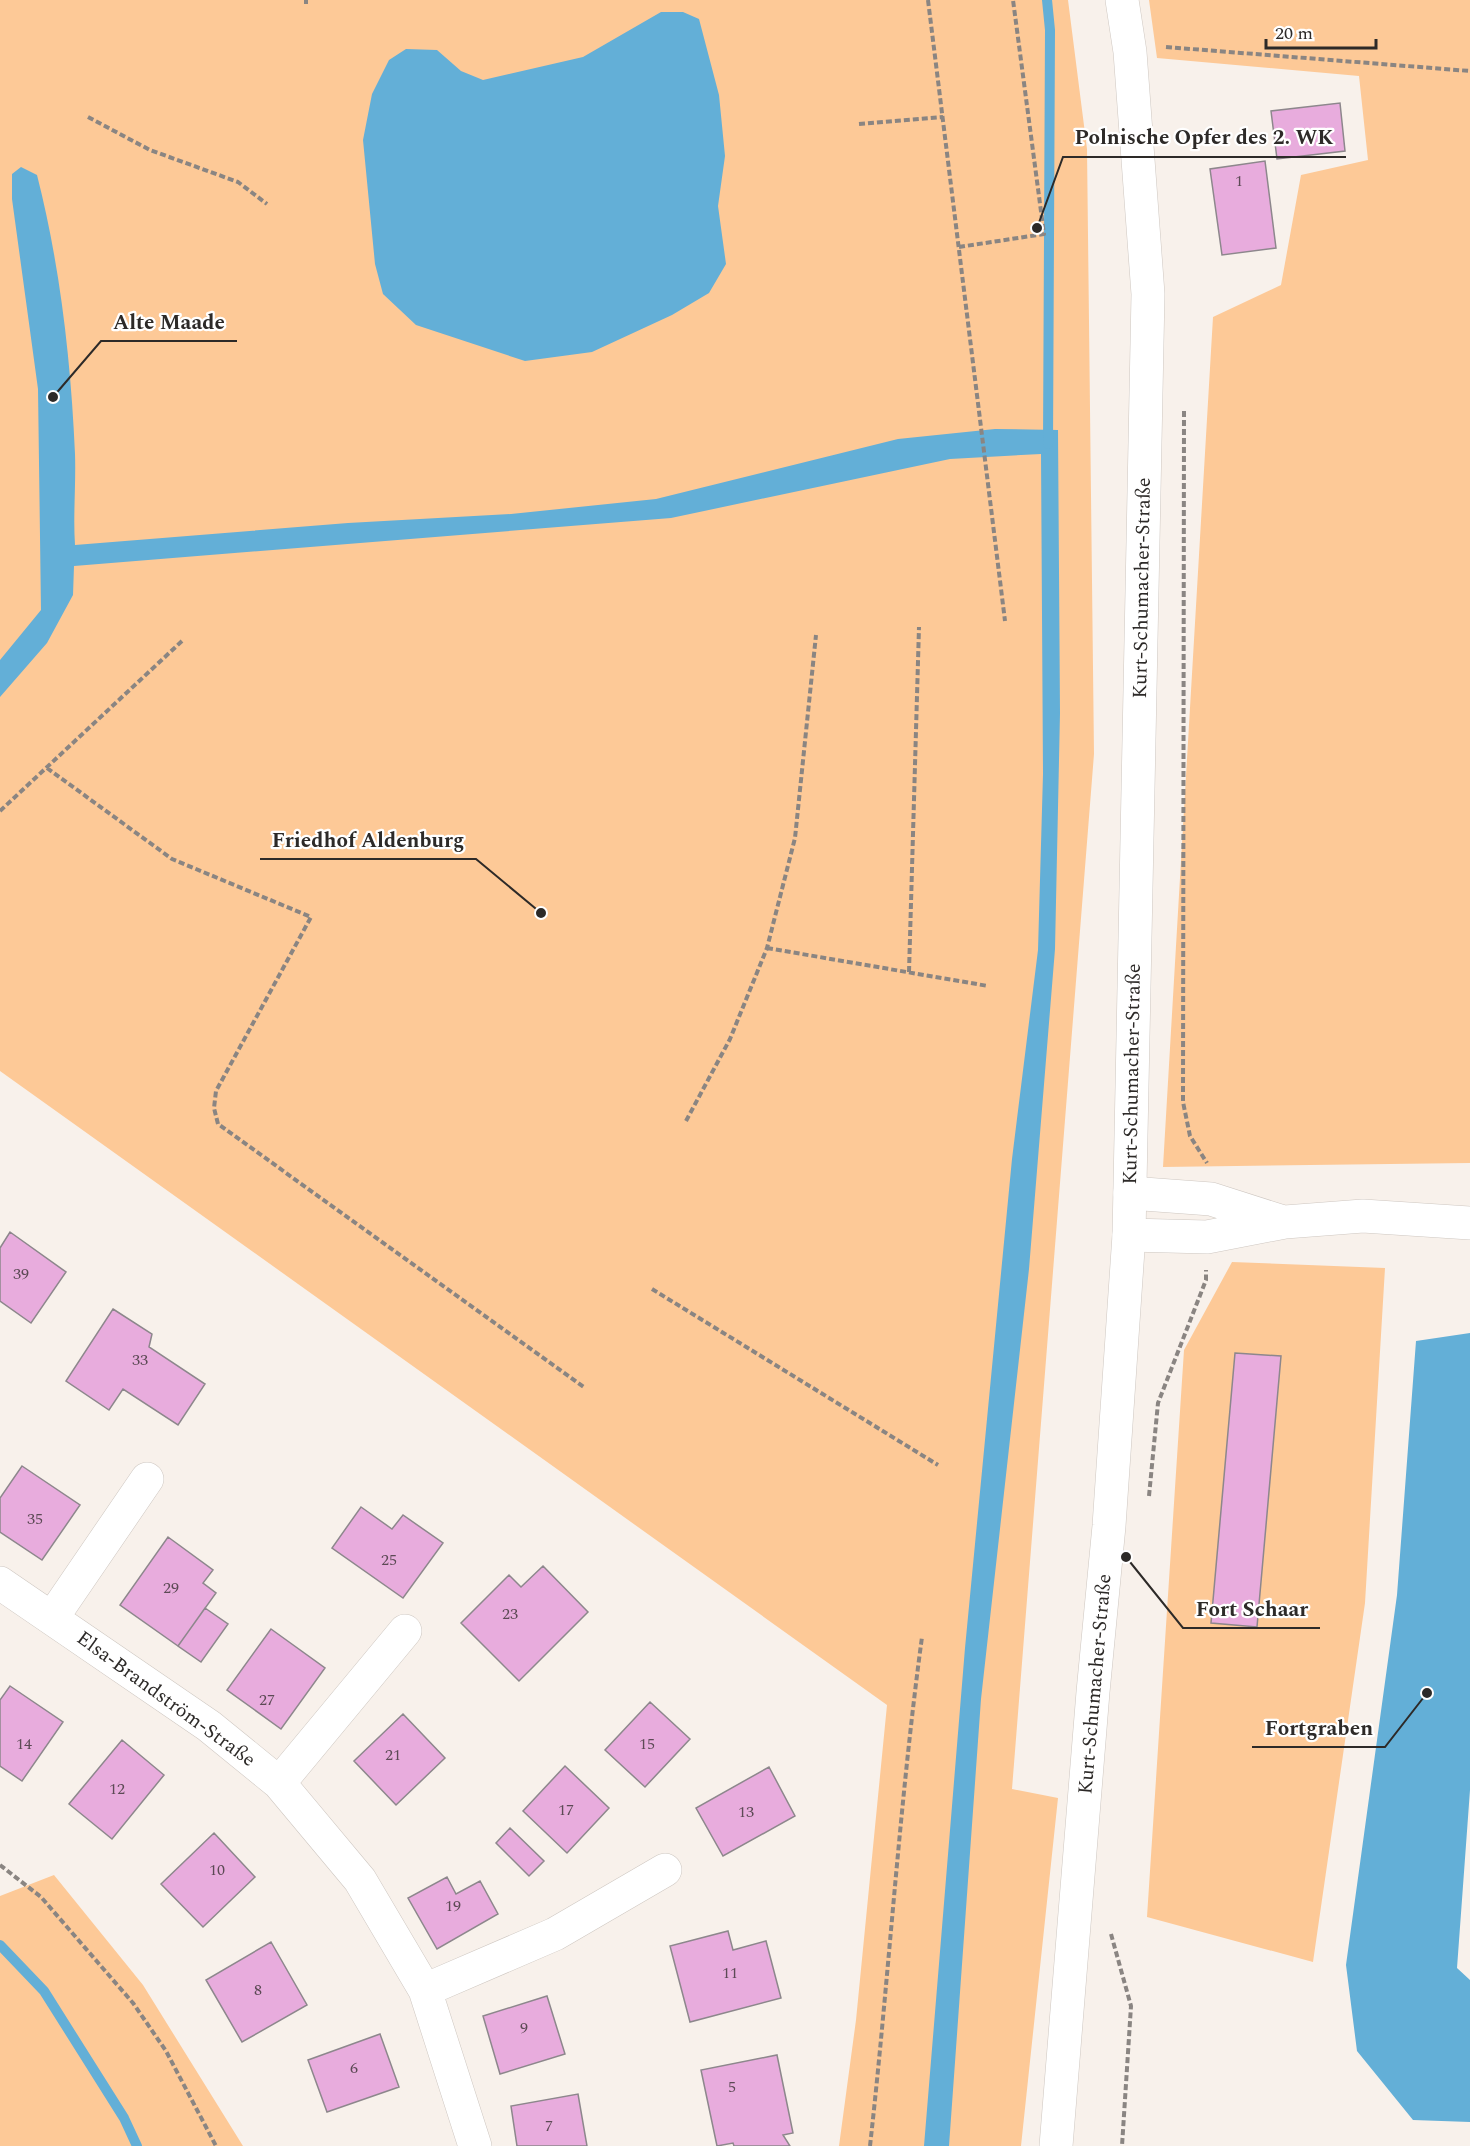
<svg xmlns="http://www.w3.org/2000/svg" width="1470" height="2146" font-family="Spectral,serif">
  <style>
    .green { fill: #fdc997 }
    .water { fill: #63afd7 }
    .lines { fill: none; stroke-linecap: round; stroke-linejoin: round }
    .stream { stroke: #63afd7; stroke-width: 10 }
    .building { fill: #e8acdd; stroke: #8d878c; stroke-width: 1.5 }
    .minor-casing { stroke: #cec7c1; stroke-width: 34 }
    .major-casing { stroke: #cec7c1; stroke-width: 34 }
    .path { stroke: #8a8582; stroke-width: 4; stroke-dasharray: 6 3; stroke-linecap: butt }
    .minor { stroke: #fff; stroke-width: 33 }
    .major { stroke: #fff; stroke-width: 33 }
    .labels { text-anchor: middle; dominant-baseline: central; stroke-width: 4.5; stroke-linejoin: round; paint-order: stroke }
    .number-label { font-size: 16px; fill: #5c4a55 }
    .street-label { font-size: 20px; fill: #2d2a28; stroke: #fff }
    .leader { fill: none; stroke: #2d2a28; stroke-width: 2 }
    .callout-dot { fill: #2d2a28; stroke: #fff; stroke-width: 2 }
    .callout-label { font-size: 21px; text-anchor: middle; font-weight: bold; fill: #2d2a28; stroke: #fff; stroke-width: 4.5; stroke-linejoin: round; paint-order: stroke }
  </style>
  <rect width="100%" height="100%" fill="#f8f1eb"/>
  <path class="green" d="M0,0H1068L1087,149L1094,754L1012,1789L1058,1798L1021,2146H839L856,2020L887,1705L0,1071Z
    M1149,0H1470V1163L1163,1167L1213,317L1281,285L1301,175L1368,160L1359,76L1157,58Z
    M1232,1262L1385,1268L1365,1603L1313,1962L1147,1917L1184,1350Z
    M54,1875L143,1985L243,2146H0V1896Z"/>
  <path class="water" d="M661,12H683L699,19L719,95L725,156L718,206L726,264L709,293L672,315L592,352L525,361L416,325L383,294L375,264L363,140L372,94L389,60L406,49L437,50L461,71L483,80L583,57Z
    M21,167L37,175C60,265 71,361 75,454C76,485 73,516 75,545L348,523L511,514L656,499L898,439L995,429L1058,430L1060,713L1055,949L1029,1269L981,1699L949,2146H924L965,1648L1012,1159L1038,950L1043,774L1041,454L950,459L671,518L74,566L73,595L47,643L0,697V660L41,610L38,389L12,199V174Z
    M1470,1333V1790L1457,1968L1470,1980V2122L1413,2120L1357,2051L1346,1965L1397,1595L1416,1341Z"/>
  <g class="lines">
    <path class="stream" d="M1047,0L1050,30L1048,444
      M0,1945L44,1991L124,2118L137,2146"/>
  </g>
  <path class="building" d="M1340,103L1345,151L1277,159L1271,111Z
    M1265,161L1276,248L1222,255L1210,169Z
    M10,1232L66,1272L31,1323L0,1301V1248Z
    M113,1309L152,1334L149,1347L205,1384L178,1425L123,1389L109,1410L66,1381Z
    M1235,1353L1281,1356L1257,1627L1211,1623Z
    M22,1466L80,1505L42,1560L0,1532V1498Z
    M361,1507L392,1529L403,1515L443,1543L403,1598L332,1548Z
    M168,1537L213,1570L203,1583L216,1593L178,1646L120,1605Z
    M543,1566L588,1612L519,1681L461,1623L509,1575L521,1587Z
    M205,1608L228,1624L201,1662L178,1646Z
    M271,1629L325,1668L281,1729L227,1690Z
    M10,1686L63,1722L22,1781L0,1766V1700Z
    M650,1702L690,1739L645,1787L605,1750Z
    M403,1714L445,1758L396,1805L354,1761Z
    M122,1740L164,1775L112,1839L69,1804Z
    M565,1766L609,1808L567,1853L523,1811Z
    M769,1767L795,1816L723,1856L696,1808Z
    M510,1828L544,1861L529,1876L496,1843Z
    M214,1833L255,1877L203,1927L161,1884Z
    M447,1877L456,1894L480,1881L498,1914L437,1949L408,1898Z
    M728,1931L733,1950L766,1941L781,1998L690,2022L670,1946Z
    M271,1942L307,2005L242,2042L206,1980Z
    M547,1996L565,2054L500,2074L483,2016Z
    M380,2034L399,2087L327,2112L308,2060Z
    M777,2055L793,2133L783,2135L790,2146H734L733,2143L717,2146L701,2070Z
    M578,2094L587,2146H517L511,2106Z"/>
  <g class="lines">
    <defs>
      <path id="minor" d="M1130,1193L1211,1199L1280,1221
        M1129,1235L1207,1237L1285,1222L1363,1216L1470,1223
        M0,1583L209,1726L279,1783L360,1880L425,1990L475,2146
        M52,1618L147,1479
        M279,1783L405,1631
        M425,1990L555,1934L665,1870"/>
      <path id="major" d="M1056,2146L1093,1692L1109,1526L1129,1235L1148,294L1130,52L1122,0"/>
    </defs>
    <use href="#minor" class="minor-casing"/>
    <use href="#major" class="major-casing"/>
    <path class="path" d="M306,0V4
      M928,0L1005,621
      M1166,47L1470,71
      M88,117L150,150L238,182L267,204
      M859,124L943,117
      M959,247L1044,234L1013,0
      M1184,411L1183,1102L1190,1136L1207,1163
      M47,768L172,859L311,917L216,1091L214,1108L218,1124L585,1388
      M0,811L182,641
      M767,948L988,986
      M909,972L919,627
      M686,1121L730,1039L767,948L795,838L816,635
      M652,1289L938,1465
      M1149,1496L1158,1403L1206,1280V1270
      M0,1865L41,1897L133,2003L166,2051L216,2146
      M1111,1934L1131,2006L1122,2146
      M870,2146C889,1977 899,1806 922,1637"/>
    <use href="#minor" class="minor"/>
    <use href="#major" class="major"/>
  </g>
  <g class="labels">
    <g class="number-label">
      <text x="1239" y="181">1</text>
      <text x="21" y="1274">39</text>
      <text x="140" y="1360">33</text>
      <text x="35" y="1519">35</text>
      <text x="389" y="1560">25</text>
      <text x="171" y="1588">29</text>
      <text x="510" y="1614">23</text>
      <text x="267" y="1700">27</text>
      <text x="24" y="1744">14</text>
      <text x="647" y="1744">15</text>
      <text x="393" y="1755">21</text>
      <text x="117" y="1789">12</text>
      <text x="566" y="1810">17</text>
      <text x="746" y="1812">13</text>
      <text x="217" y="1870">10</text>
      <text x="453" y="1906">19</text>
      <text x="730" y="1973">11</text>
      <text x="258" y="1990">8</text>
      <text x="524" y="2028">9</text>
      <text x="354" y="2068">6</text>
      <text x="732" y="2087">5</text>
      <text x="549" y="2126">7</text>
    </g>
    <g class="street-label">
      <text transform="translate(1142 588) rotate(-89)">Kurt-Schumacher-Straße</text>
      <text transform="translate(1132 1074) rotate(-89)">Kurt-Schumacher-Straße</text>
      <text transform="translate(1095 1684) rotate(-85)">Kurt-Schumacher-Straße</text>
      <text transform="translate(166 1699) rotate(36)">Elsa-Brandström-Straße</text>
    </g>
  </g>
  <path class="leader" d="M1037 228L1063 157H1346M53 397L101 341H237M541 913L476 859H260M1126 1557L1183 1628H1320M1427 1693L1385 1747H1252"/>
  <g class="callout-dot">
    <circle cx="1037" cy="228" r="6"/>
    <circle cx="53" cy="397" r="6"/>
    <circle cx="541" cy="913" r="6"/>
    <circle cx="1126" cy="1557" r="6"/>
    <circle cx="1427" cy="1693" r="6"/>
  </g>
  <g class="callout-label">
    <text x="1204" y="144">Polnische Opfer des 2. WK</text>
    <text x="169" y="329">Alte Maade</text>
    <text x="368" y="847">Friedhof Aldenburg</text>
    <text x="1252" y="1616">Fort Schaar</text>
    <text x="1319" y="1735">Fortgraben</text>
  </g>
  <path d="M1266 39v9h110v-9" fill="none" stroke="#2d2a28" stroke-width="3"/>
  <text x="1275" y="39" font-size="18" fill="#2d2a28" stroke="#ffffff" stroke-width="4.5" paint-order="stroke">20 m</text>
</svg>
